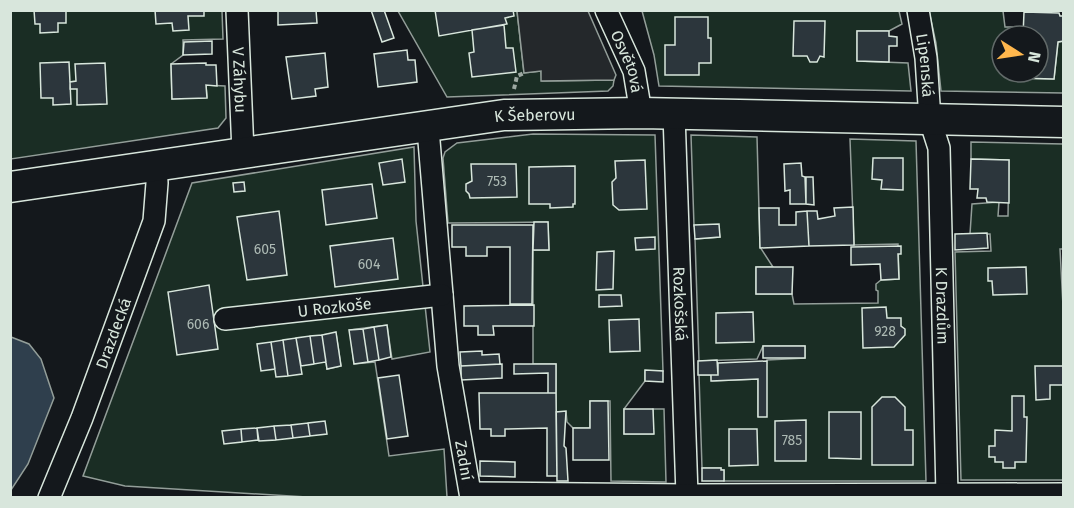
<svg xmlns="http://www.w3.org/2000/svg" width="1074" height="508" font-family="'Fira Sans',sans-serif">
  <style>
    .green { fill: #1a2d24; stroke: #939e99; stroke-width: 1.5; fill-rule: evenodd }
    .parking { fill: #24282b; stroke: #939e99; stroke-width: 1.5 }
    .water { fill: #2f3f4d; stroke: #939e99; stroke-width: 1.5 }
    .building { fill: #2c363c; stroke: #d8e6dc; stroke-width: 1.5 }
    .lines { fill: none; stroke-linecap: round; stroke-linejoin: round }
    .street-casing { stroke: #d8e6dc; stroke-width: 24 }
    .secondary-casing { stroke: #d8e6dc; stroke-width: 33 }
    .path { stroke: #9da8a2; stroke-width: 4; stroke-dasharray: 4.5 3; stroke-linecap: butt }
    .street { stroke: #14181c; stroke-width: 21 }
    .secondary { stroke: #14181c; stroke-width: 30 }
    .labels { text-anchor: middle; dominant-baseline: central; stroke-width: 4.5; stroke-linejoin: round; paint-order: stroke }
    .number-label { font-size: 14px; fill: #adbab4 }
    .street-label { font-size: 16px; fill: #d8e6dc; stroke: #14181c }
  </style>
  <rect width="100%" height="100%" fill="#14181c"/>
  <path class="green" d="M11,11H222L223,39L183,40V55L171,64L172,99L207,97L206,85L225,86L226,118L218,128L11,159Z
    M398,11H517L524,73L541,71L542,81L614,80L613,86L608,91L447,97Z
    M642,11H899L902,24L889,31H857V61L908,63L911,91L659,86L654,55Z
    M929,11H1011H1003L1005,27H1023V36H1002V72H1011V78L1054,79L1058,42L1063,41V93L941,91L936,43Z
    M533,134L655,135L663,371H645V381L624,409V434H653V409H664L666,482L611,481L610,401H590V428H573L567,422L566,412H556V364H533V250H549L548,222L448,223L443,158L445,152L457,143Z
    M691,135L757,137L760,247L773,267H756V294H792L794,304L878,303V291L876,290V284L881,280L899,279L898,244L854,245L850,139L916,141L926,481H724V470H721V468H702L699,375H711L712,381L758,379V417L767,360L805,358V346H763L757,359L699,361L695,239L720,237L718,225L694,226Z
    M971,142L1063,144L1064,249H1060L1063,306V480H961L955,252L991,251L990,234H970L972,204L999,202L998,216H1008L1009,160L971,159Z
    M414,147L416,221L430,352L392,359L387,325L350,330L354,364L375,362L389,456L444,449L447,497H307L125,486L83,476L192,183ZM336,333L341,366L327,369L322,335Z"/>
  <path class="parking" d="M517,11H588L616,75L614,80L541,81V71L524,73Z"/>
  <path class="water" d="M11,337L29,344L41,359L54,398L28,464L11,490Z"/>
  <path class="building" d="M34,10H66V23H58V32L40,33V24H35Z
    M155,10H204V16H188L189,30L173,31L172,23L156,24Z
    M278,10H316L317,23L278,25Z
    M371,10H384L394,38L382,42Z
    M435,10H513L514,16L505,18L507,24L439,36Z
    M1024,12L1059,13L1060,16H1064V41L1058,42L1054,79L1011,78V72H1038V36H1023Z
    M675,17H708V38H711V63H699V75H665V45H675Z
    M794,21H825L824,57L820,56L817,62H810L807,56H793Z
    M504,25L506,48H513L516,72L472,77L469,53L474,52L472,30Z
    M857,31H889V36L897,37V46H889V62L857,61Z
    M212,41V54L183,55L184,42Z
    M407,50L408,60H415L417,82L378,87L374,54Z
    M325,53L328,87L315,89L316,96L292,99L286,57Z
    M69,62L71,104L53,105V98H41L40,63Z
    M105,63L107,104L77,105V89H70V82L76,81L75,64Z
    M206,63V65H216L217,86L206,85L207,98L172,99L171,64Z
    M873,158H903V190L881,189L882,180L872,179Z
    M402,159L405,182L383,185L379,163Z
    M971,159L1009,160V203L987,202L986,198H977L978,189H970Z
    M645,160L647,209L619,210L613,205L612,182L616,178L615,161Z
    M801,163L802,176L805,177L806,204H790V190L785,191L784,164Z
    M471,164H516L517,197L470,198L469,194L466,191V184L472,181Z
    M575,166V204H573V207L550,208V204H529V167Z
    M806,177H813L814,205L806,204Z
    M244,182L245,191L234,192L233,183Z
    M372,184L377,218L326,225L322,190Z
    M853,207L854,245L809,246L807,211H817L818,219L835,216L834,208Z
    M759,208H779V225H796V212L807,211L809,246L760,248Z
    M279,211L287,275L247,280L237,217Z
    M534,222H548L549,250H533Z
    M719,224L720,237L695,239L694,225Z
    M452,225H533L532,304H510V247H487V256H466V247H452Z
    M987,233L988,248L955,250V234Z
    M655,237V249L636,250L635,238Z
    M393,238L398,279L335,287L330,246Z
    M901,246V254H898L899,279L881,280L880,264L851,265V247Z
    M614,251L613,289L596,290L597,252Z
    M756,267H793L792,294H756Z
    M1026,267L1027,294L993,295L992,281H988V268Z
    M209,285L218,349L177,355L168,292Z
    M599,295H621L622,306L599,307Z
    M534,305V326H493L494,335H478V326H464V306Z
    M886,307L887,318H901V326L905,329V335L894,347L863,348L862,308Z
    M753,312L754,342L716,343V313Z
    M639,319L640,351L610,352L609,320Z
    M387,325L391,357L379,360L374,327Z
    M374,327L379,360L368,362L363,329Z
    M363,329L368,362L354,364L349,330Z
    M336,332L341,366L327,369L322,335Z
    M322,335L326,362L314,364L310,336Z
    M310,336L314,364L301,366L296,338Z
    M296,338L302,374L288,376L283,340Z
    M283,340L288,376L276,377L271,342Z
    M271,342L275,369L261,371L257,344Z
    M763,346H805V358H763Z
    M482,351V355L499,354L500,364L461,366L460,352Z
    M717,360L718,375H698V361Z
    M767,361V417H758V379L711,381V375H718V363Z
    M502,364V378L461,380V366Z
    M514,364H556V393H548V373L514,374Z
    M1035,366H1064V385H1050V399L1036,400Z
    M645,370L663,371V382L645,381Z
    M399,375L408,436L387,439L378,378Z
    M479,393H556L557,476H547V428L505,429V436H491V429H480Z
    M1012,396H1024V417H1027L1026,462H1015V468H1003V462H995V457H989V446H995V430L1012,431Z
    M882,397H895L905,407V430H913V465H872V407Z
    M590,401H608L609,460H573V428H590Z
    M624,409H653L654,434H624Z
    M566,411L564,446L566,448L568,481H557L556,412Z
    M829,412H861V459L829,458Z
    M806,420V461H775V421Z
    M325,421L327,434L310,436L308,423Z
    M308,423L310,436L293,438L291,425Z
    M291,425L293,438L276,440L274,426Z
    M274,426L276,440L259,441L257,428Z
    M257,428L258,440L242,442L241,429Z
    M241,429L242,442L224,444L222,431Z
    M729,429H757L758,465L729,466Z
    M480,461L515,462V477L480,476Z
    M702,468H721V470H724V481H702Z"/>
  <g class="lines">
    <defs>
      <g id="street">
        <path id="s1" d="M237,10L243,152"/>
        <path id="s2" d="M606,10L634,71L641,113"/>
        <path id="s3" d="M918,10L926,58L930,120L939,148L947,494"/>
        <path id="s4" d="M674,114L687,495"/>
        <path id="s5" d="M425,125L429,141L448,366L471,498"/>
        <path id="s6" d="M225,319L442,295"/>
        <path d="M472,493L687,495L1064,494"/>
        <path id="s7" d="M49,498L82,418L154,221L157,183L156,165"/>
      </g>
      <g id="secondary">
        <path id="s8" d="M10,187L504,115L641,113L1064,122"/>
      </g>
    </defs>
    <use href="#street" class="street-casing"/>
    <use href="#secondary" class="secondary-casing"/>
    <path class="path" d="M514,89L517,76L524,73"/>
    <use href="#street" class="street"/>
    <use href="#secondary" class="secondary"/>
  </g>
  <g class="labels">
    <g class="number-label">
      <text x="497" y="181">753</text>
      <text x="265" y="249">605</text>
      <text x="369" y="264">604</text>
      <text x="198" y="324">606</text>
      <text x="885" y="331">928</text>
      <text x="792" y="440">785</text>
    </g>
    <g class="street-label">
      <text stroke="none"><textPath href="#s2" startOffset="56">Osvětová</textPath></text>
      <text stroke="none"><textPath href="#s3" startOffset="56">Lipenská</textPath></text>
      <text stroke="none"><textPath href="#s1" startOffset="70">V Záhybu</textPath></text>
      <text stroke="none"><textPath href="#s8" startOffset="530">K Šeberovu</textPath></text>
      <text stroke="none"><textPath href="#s4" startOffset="190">Rozkošská</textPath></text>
      <text stroke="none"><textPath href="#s3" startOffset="298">K Drazdům</textPath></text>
      <text stroke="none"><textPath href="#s6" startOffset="110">U Rozkoše</textPath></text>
      <text stroke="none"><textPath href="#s7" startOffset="177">Drazdecká</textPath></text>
      <text stroke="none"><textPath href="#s5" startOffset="338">Zadní</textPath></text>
    </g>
  </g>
  <rect width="1074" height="508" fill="none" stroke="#d8e6dc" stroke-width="24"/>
  <g transform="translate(1020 54) rotate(102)"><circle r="28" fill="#14181c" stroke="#626a69" stroke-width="1.5"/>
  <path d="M0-4.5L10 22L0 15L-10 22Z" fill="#ffb74d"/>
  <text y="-9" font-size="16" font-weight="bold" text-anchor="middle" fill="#d8e6dc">N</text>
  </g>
</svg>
